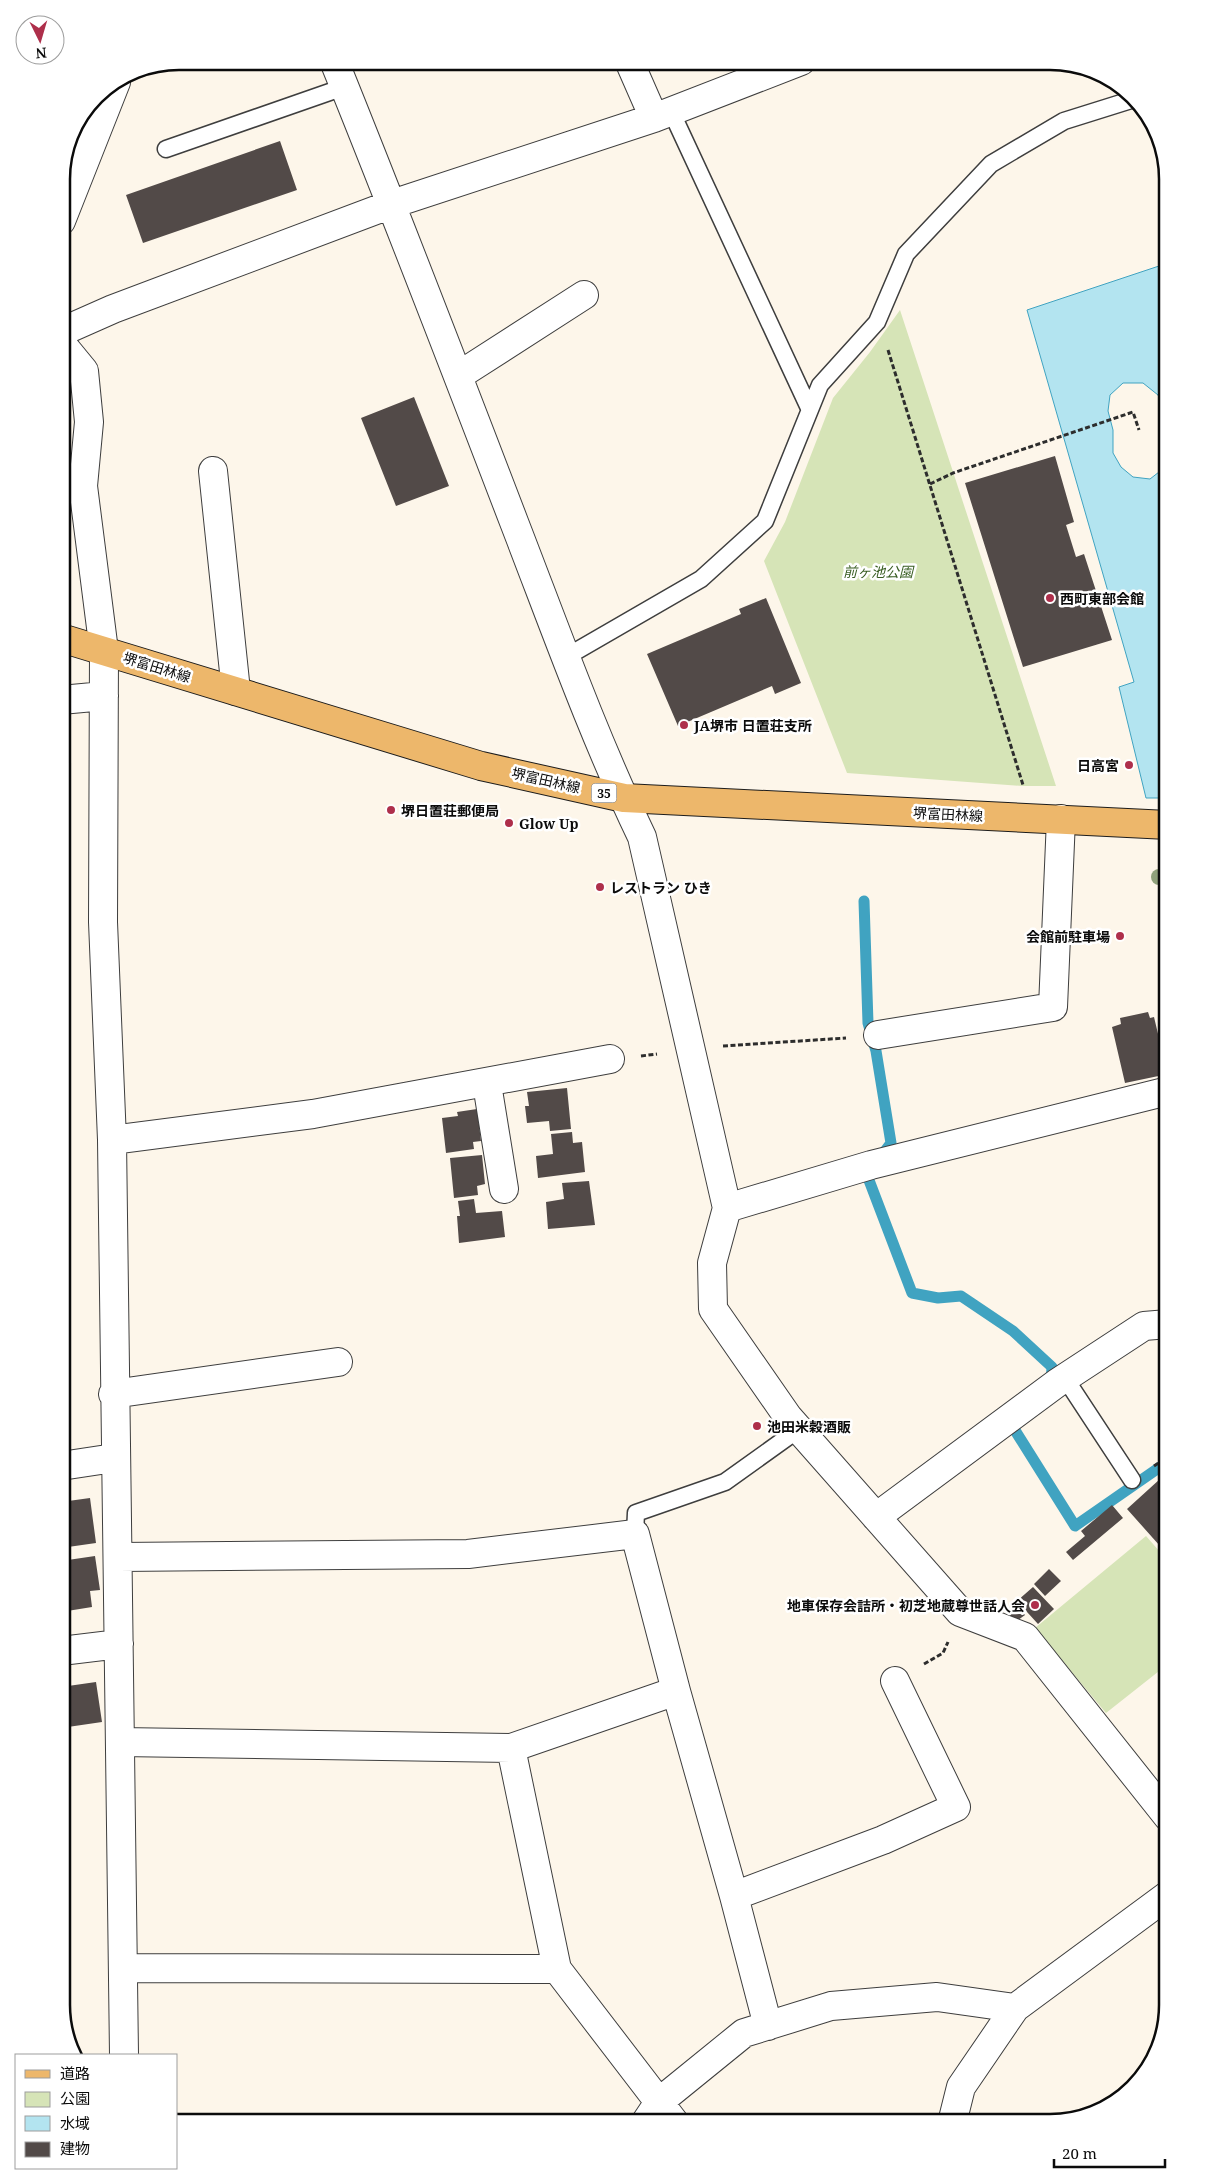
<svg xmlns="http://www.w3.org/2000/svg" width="1229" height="2184" font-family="'Noto Serif','Noto Sans JP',serif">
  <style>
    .green { fill: #d6e4b7 }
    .water { fill: #b3e4f0; stroke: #40a3c1 }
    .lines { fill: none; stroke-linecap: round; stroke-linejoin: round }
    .stream { stroke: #40a3c1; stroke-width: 11 }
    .building { fill: #524a48 }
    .lane-casing { stroke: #3e3e3e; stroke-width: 19 }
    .street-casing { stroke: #3e3e3e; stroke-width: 30 }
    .primary-casing { stroke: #1c1c1c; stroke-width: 30 }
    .path { stroke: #2d2d2d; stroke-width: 3; stroke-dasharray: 5 2.5; stroke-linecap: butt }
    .lane { stroke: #fff; stroke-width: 16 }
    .street { stroke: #fff; stroke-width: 28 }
    .primary { stroke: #edb76b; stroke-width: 28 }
    .tree { fill: #90a17b }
    .poi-dot { fill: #ae2f4b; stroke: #fff; stroke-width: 2 }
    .labels { text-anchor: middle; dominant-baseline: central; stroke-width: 5; stroke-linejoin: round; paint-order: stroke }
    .shield { fill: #fff; stroke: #545454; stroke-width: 1 }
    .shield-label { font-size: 12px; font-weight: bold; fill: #0b0b0b }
    .park-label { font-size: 14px; font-style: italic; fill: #375c21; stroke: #fff }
    .poi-label { font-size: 14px; font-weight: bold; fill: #0b0b0b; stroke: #fff; text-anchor: start }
    .street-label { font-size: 14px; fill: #0b0b0b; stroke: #fff }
    .rim { fill: none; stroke: #0b0b0b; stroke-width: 2.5 }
  </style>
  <rect width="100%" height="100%" fill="#fdf6ea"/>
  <path class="green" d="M900,310L1056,786H1023L847,773L764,561L785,522L833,398L870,352Z
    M1146,1536L1168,1561V1664L1106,1713L1035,1628Z"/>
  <path class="water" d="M1168,263V420L1158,395L1143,383H1123L1110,395L1108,411L1113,430V453L1121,467L1133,477L1150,479L1168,465V798H1146L1119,687L1134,682L1027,310Z"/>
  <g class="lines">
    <path class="stream" d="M864,901L868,1023L876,1051L891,1143L867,1175L912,1293L938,1298L961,1296L1013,1331L1052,1367L1051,1384
      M1016,1421L1011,1424L1075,1526L1160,1467"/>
  </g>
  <path class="building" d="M280,141L297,190L143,243L126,195Z
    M414,397L449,486L396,506L361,418Z
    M1055,456L1074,522L1066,525L1076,557L1084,554L1112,640L1023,667L965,483Z
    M766,598L801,683L775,694L772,686L678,726L647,654L741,614L739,609Z
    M1148,1012L1150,1018L1154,1017L1159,1038L1163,1037L1168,1059V1074L1125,1083L1112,1027L1121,1024L1120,1018Z
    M567,1088L571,1129L550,1131L549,1121L527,1123L525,1106H529L527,1092Z
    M477,1109L481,1141L473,1142L474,1149L446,1153L442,1118L458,1116L457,1112Z
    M572,1132L573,1143L582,1142L585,1172L538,1178L536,1156L553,1154L551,1134Z
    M482,1155L485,1184L477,1186L478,1195L454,1198L450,1158Z
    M589,1181L595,1225L548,1229L546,1202L564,1199L562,1183Z
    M474,1199L476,1213L502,1211L505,1237L459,1243L457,1216H460L458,1201Z
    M1160,1479L1165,1484L1168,1482V1555L1127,1509Z
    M90,1498L96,1543L61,1548V1502Z
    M1112,1505L1123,1518L1073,1560L1066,1552L1085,1536L1081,1531Z
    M95,1556L100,1590L90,1591L92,1607L61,1612V1561Z
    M1049,1569L1061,1581L1045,1596L1034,1584Z
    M1033,1587L1054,1609L1038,1624L1017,1601Z
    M1015,1604L1025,1615L1014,1623L1005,1611Z
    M96,1682L102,1722L61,1728V1687Z"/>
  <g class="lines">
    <defs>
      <path id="lane" d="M671,111L809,408
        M166,149L344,87
        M566,657L701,579L765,521L820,385L877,322L906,254L991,164L1064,121L1131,100
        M1065,1378L1132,1480
        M635,1534L636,1513L725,1482L799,1429"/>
      <path id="street" d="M334,61C396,214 455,368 514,522C555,628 593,735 642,837L727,1208L712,1263L713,1309L788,1417L960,1612L1025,1637L1168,1817
        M629,61L654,118
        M61,221L116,82
        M61,332L113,309L392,204L654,118L801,61
        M61,343L84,371L89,422L83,486L104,651L103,922L112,1140L124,2055
        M458,376L584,295
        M213,471L236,691
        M61,700L104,696
        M878,1035L1053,1007L1061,819
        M487,1084L504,1189
        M112,1140L313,1114L610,1059
        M727,1208L871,1165L1168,1091
        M113,1394L338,1362
        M61,1466L114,1458
        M876,1517L1057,1383L1144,1326L1168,1324
        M119,1557L468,1554L635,1534L676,1691
        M61,1651L119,1644
        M120,1742L511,1748L676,1691L734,1896L768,2026
        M511,1748L557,1969L675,2123
        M734,1896L883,1840L956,1807L895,1681
        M123,1968L557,1969
        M645,2123L659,2102L744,2033L831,2006L937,1997L1015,2008
        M952,2123L961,2087L1015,2008L1168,1895"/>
      <path id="primary" d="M61,638L481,766L624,798L1168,825"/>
    </defs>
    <use href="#lane" class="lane-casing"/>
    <use href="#street" class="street-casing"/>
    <use href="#primary" class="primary-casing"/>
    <path class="path" d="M888,350L1023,785
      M930,484L953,473L1133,412L1139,430
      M723,1046L846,1038
      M641,1056L657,1054
      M1154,1466L1168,1457
      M924,1664L943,1653L948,1642"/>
    <use href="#lane" class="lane"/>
    <use href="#street" class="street"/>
    <use href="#primary" class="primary"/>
  </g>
  <circle class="tree" cx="1159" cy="877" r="8"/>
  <g class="poi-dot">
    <circle cx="1050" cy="598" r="5"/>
    <circle cx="684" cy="725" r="5"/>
    <circle cx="1129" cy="765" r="5"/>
    <circle cx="391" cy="810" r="5"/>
    <circle cx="509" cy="823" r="5"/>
    <circle cx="600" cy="887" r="5"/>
    <circle cx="1120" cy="936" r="5"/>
    <circle cx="757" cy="1426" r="5"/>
    <circle cx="1035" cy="1605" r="5"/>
  </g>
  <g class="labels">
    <rect class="shield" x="591.5" y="783.5" width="25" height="19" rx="4"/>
    <g class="shield-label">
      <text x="604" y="793">35</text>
    </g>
    <g class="park-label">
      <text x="878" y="571">前ヶ池公園</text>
    </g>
    <g class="poi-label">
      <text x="1060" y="598">西町東部会館</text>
      <text x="694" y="725">JA堺市 日置荘支所</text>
      <text x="1119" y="765" text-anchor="end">日高宮</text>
      <text x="401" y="810">堺日置荘郵便局</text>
      <text x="519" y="823">Glow Up</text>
      <text x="610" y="887">レストラン ひき</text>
      <text x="1110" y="936" text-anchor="end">会館前駐車場</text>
      <text x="767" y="1426">池田米穀酒販</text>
      <text x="1025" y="1605" text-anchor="end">地車保存会詰所・初芝地蔵尊世話人会</text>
    </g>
    <g class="street-label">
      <text transform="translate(157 667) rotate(17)">堺富田林線</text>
      <text transform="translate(546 780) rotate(13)">堺富田林線</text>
      <text transform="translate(948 814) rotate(3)">堺富田林線</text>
    </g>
  </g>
  <path d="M0 0H1229V2184H0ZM179 70H1050A109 109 0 0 1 1159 179V2005A109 109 0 0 1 1050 2114H179A109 109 0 0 1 70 2005V179A109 109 0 0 1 179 70Z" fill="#fff" fill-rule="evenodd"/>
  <path class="rim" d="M179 70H1050A109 109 0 0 1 1159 179V2005A109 109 0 0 1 1050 2114H179A109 109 0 0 1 70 2005V179A109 109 0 0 1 179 70Z"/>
  <rect x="15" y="2054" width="162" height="115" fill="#ffffff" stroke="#9d9d9d"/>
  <rect x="25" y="2070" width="25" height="8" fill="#edb76b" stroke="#9d9d9d"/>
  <text x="60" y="2079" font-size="15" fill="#0b0b0b">道路</text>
  <rect x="25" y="2092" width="25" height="15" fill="#d6e4b7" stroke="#9d9d9d"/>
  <text x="60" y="2104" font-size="15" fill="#0b0b0b">公園</text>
  <rect x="25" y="2116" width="25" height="15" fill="#b3e4f0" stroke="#9d9d9d"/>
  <text x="60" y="2129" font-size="15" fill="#0b0b0b">水域</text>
  <rect x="25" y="2142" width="25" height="15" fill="#524a48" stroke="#9d9d9d"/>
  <text x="60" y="2154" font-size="15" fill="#0b0b0b">建物</text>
  <g transform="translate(40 40) rotate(175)"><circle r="24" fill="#ffffff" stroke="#9d9d9d"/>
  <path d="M0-4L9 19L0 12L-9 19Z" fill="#ae2f4b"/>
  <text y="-8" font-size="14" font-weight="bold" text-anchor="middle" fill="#0b0b0b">N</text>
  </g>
  <path d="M1054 2159v8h111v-8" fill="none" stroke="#0b0b0b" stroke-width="2.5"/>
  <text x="1062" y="2159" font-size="15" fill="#0b0b0b" stroke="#ffffff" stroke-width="4" paint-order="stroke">20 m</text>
</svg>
